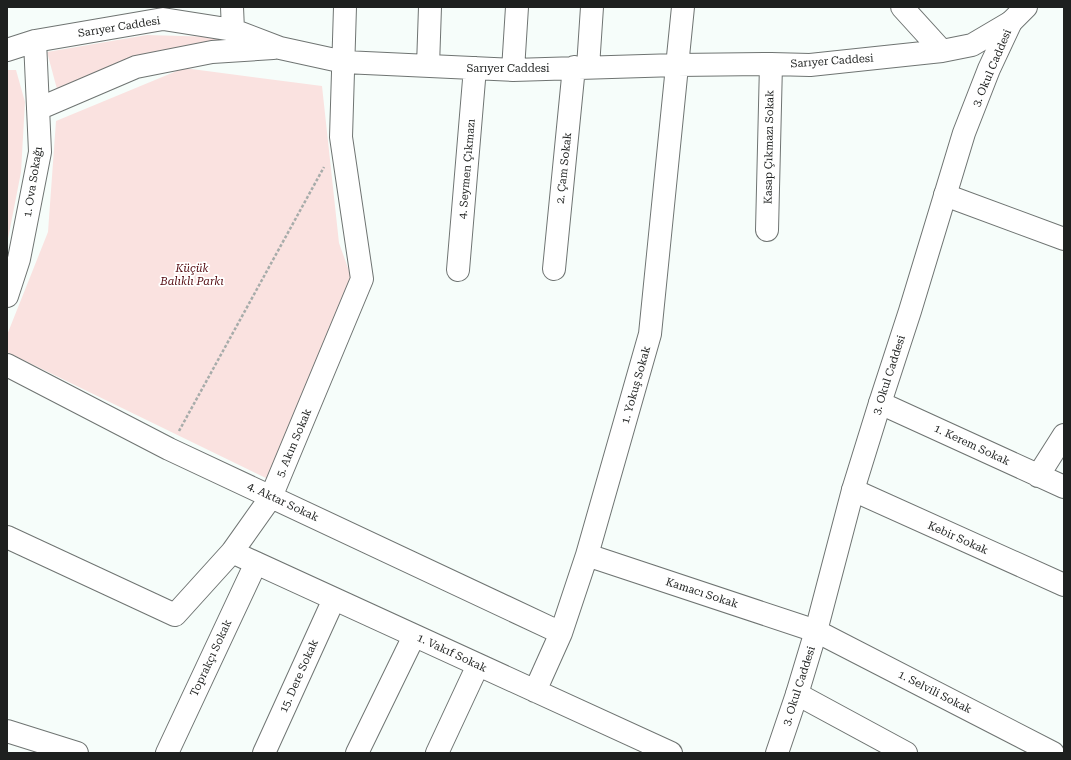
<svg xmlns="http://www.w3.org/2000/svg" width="1071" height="760" font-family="'Roboto Serif',serif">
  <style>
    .green { fill: #fae2e0 }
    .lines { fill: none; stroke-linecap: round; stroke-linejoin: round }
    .minor-casing { stroke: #6f7472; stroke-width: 24 }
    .major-casing { stroke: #6f7472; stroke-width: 24 }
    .path { stroke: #a7acaa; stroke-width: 2.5; stroke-dasharray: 3 2; stroke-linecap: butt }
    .minor { stroke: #fff; stroke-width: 22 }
    .major { stroke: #fff; stroke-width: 22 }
    .labels { text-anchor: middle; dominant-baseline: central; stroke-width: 3.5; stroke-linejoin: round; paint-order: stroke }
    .street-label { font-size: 11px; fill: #1e201f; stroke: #fff }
    .park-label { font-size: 11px; font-style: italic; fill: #52080e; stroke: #fff }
  </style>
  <rect width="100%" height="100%" fill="#f6fdfa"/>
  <path class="green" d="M147,35L217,37L219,44L57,89L47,52Z
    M184,68L322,86L339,243L353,282L274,482L7,352V335L48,232L56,121Z
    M7,70H16L25,102L21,172L7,244Z"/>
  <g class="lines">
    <defs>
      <path id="minor" d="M232,7L233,30
        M902,7L942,51
        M7,50L35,41L163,19L233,30L280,48L344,62L513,70L677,65L771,64L810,65L942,51L972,45L1011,22
        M428,66L430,7
        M588,67L592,7
        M513,70L517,7
        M38,109L136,67L212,52L273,48
        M945,195L1064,239
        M767,230L771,64
        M554,269L574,67
        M458,270L475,68
        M7,296L19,259L40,152L35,41
        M7,365L169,449L561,633
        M880,403L1064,487
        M1038,476L1064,435
        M853,490L1064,585
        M7,537L175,615L232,552L271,497L362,279L341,137L345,7
        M232,552L671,753
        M587,555L816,631L1053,753
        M535,691L561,633L587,555L650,334L683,7
        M797,694L906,753
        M7,731L77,753
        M167,753L256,563
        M264,753L334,599
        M357,753L414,636
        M437,753L478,665"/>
      <path id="major" d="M777,753L797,694L816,631L853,490L880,403L910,311L964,133L989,69L1011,22L1026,7"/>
    </defs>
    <use href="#minor" class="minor-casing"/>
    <use href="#major" class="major-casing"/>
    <path class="path" d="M179,431L324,167"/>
    <use href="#minor" class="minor"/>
    <use href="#major" class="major"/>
  </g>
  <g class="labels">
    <g class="street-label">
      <text transform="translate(119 27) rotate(-9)">Sarıyer Caddesi</text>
      <text transform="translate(832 61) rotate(-4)">Sarıyer Caddesi</text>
      <text x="508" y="68">Sarıyer Caddesi</text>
      <text transform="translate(992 68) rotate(-67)">3. Okul Caddesi</text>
      <text transform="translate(769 147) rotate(-89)">Kasap Çıkmazı Sokak</text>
      <text transform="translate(564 168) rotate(-84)">2. Çam Sokak</text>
      <text transform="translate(467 169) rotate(-85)">4. Seymen Çıkmazı</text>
      <text transform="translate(33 182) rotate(-81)">1. Ova Sokağı</text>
      <text transform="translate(889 375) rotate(-72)">3. Okul Caddesi</text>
      <text transform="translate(636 385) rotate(-74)">1. Yokuş Sokak</text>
      <text transform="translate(294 443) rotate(-67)">5. Akın Sokak</text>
      <text transform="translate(972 445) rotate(25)">1. Kerem Sokak</text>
      <text transform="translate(283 502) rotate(25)">4. Aktar Sokak</text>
      <text transform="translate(958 538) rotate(24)">Kebir Sokak</text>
      <text transform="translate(702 593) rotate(18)">Kamacı Sokak</text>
      <text transform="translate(452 653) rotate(25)">1. Vakıf Sokak</text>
      <text transform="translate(211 658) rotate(-65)">Toprakçı Sokak</text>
      <text transform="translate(299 676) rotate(-66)">15. Dere Sokak</text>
      <text transform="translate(799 686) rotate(-72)">3. Okul Caddesi</text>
      <text transform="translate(935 692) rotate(27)">1. Selvili Sokak</text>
    </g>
    <g class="park-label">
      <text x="192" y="268">Küçük<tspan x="192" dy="13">Balıklı Parkı</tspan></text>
    </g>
  </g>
  <rect width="1071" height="760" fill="none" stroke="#1e201f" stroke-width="16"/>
</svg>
